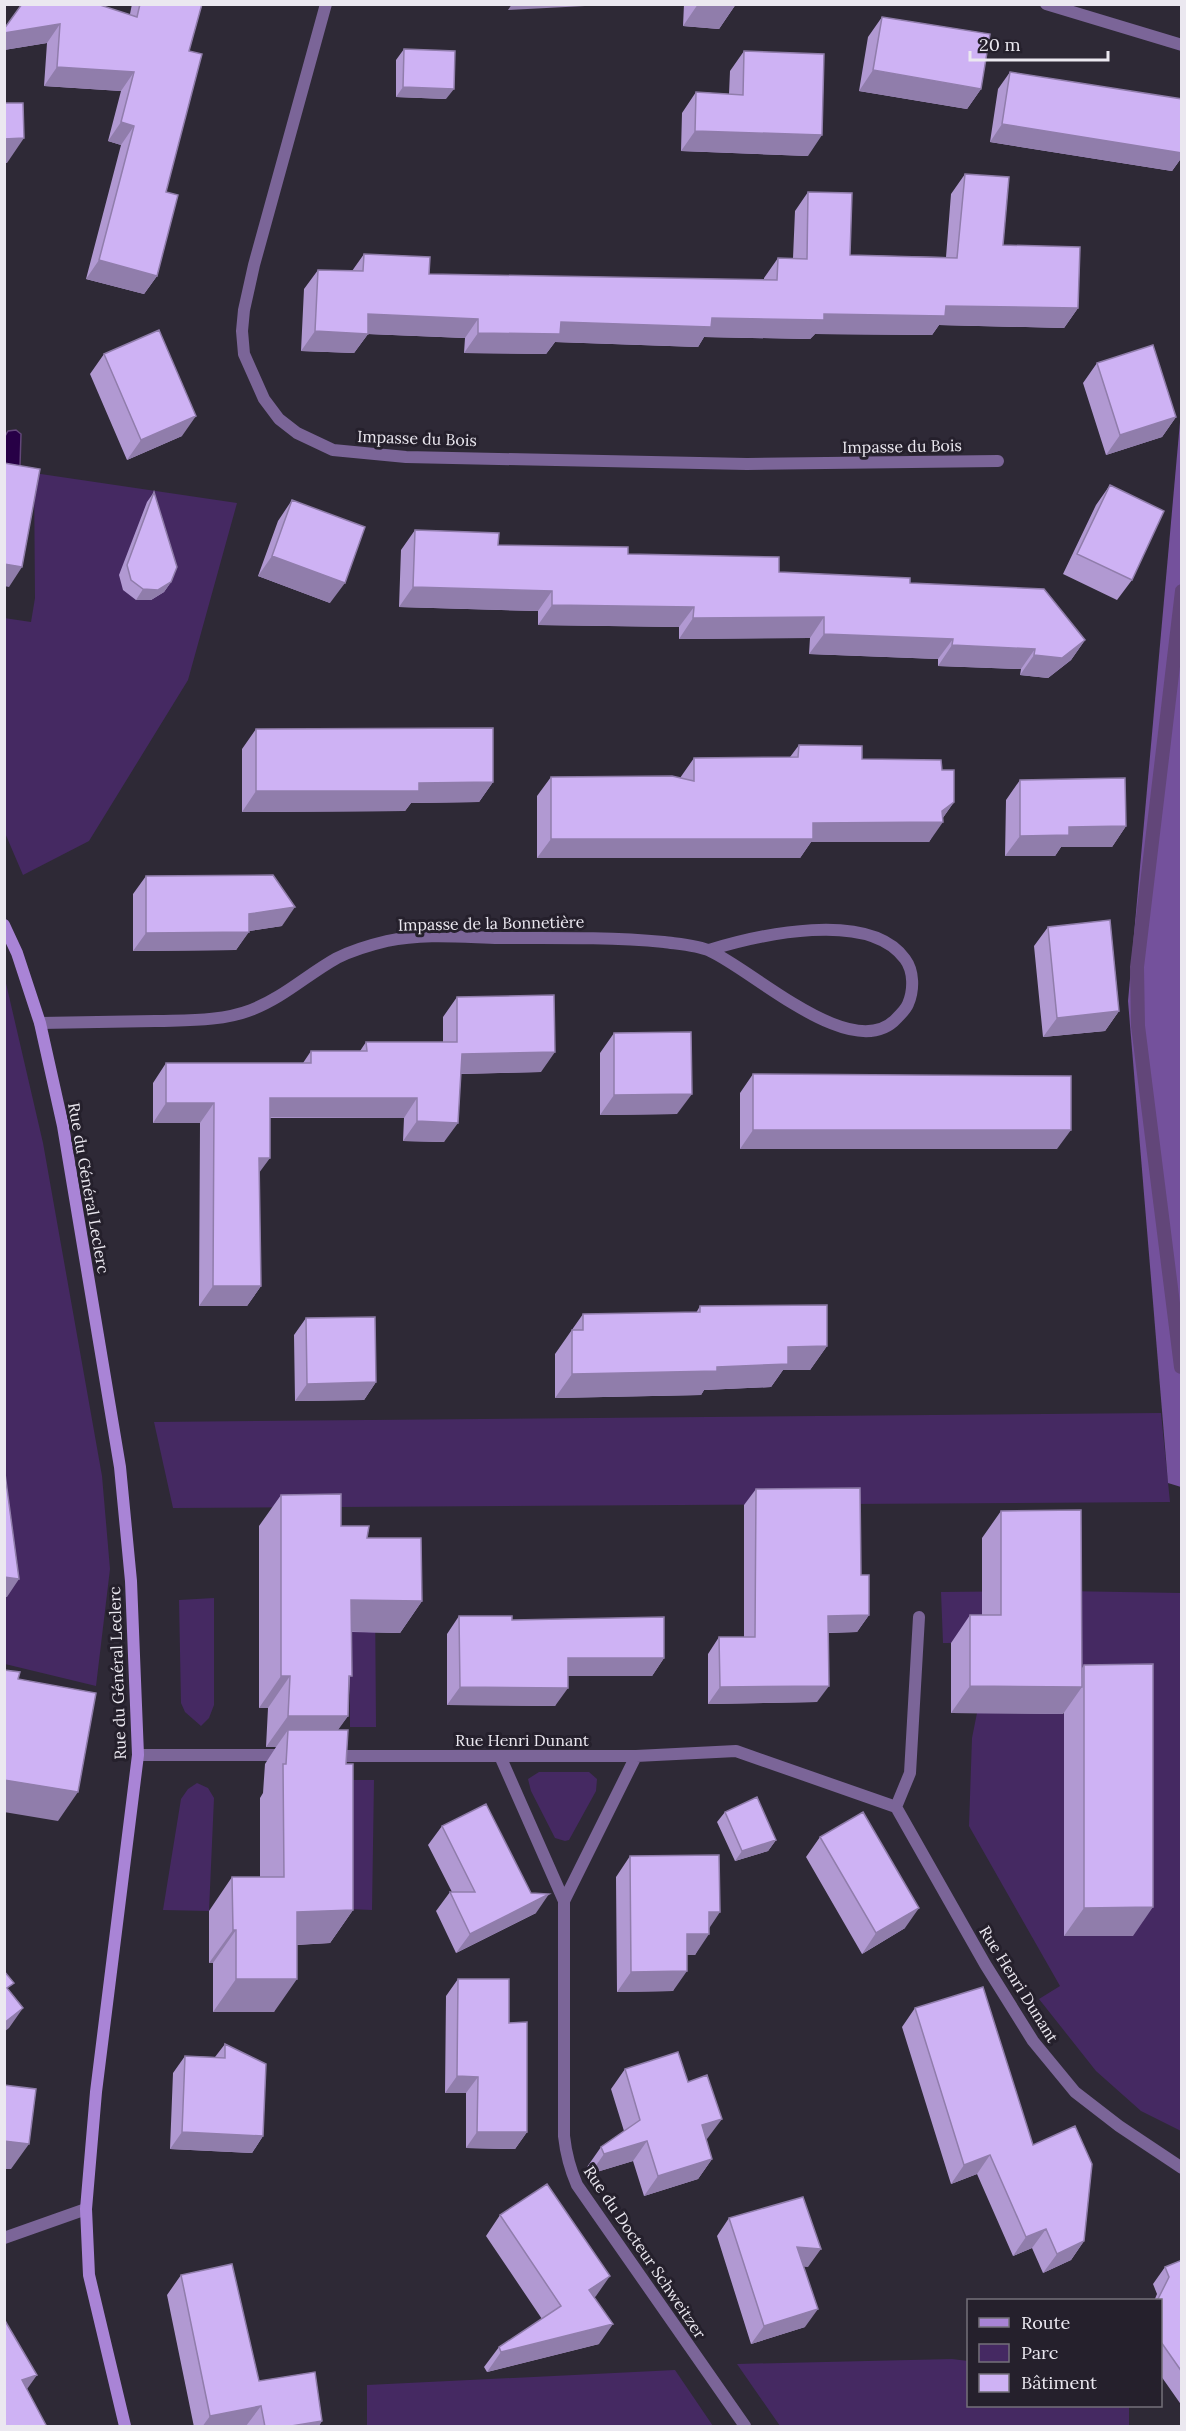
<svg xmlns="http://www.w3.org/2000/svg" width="1186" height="2431" font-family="Lora,serif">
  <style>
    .green { fill: #452962 }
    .forest { fill: #74519c }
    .water { fill: #270046; stroke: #624679; stroke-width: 1.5 }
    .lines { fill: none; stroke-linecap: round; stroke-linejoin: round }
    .stream { stroke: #624679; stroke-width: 14 }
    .street { stroke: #7b6598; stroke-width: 12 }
    .secondary { stroke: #a984d6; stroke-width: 12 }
    .wall { fill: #b199d2 }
    .shaded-wall { fill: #907dab }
    .building { fill: #ceb2f4; stroke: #907dab; stroke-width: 1.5 }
    .labels { text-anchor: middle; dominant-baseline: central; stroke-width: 6; stroke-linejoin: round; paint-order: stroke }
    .street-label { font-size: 16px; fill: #ebe8f0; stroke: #25202c }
  </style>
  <rect width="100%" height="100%" fill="#2e2936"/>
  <path class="green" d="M34,473L237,503L188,680L89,841L23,875L5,833L4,618L31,622L35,598Z
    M5,979L43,1143L102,1476L110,1569L96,1686L5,1664L4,1597H6L4,1580Z
    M1161,1413L1170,1502L173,1508L154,1422Z
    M1062,1591L1181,1593V2131L1141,2111L1096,2071L1039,1999L1060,1986L969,1826L972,1738L977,1713L1064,1714V1936H1133L1063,1693V1642L943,1643L941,1592Z
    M375,1593L376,1727H350L349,1594Z
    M214,1598V1705L209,1718L201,1726L185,1712L181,1703L179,1600Z
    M539,1772H589L597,1779L596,1791L569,1840L565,1841L555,1838L531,1791L528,1779Z
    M352,1780H374L372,1910L349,1909Z
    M197,1783L208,1788L214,1798L209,1911L163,1910L181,1799L188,1789Z
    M952,2359L968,2361V2406H1129V2426H780L737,2364Z
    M675,2370L713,2426H367V2385Z"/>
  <path class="forest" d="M1181,411L1182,1487H1181L1168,1483L1128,1001Z"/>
  <path class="water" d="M16,430L21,434L20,466L5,465L4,438L8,431Z"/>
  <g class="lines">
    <path class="stream" d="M1181,1367L1138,1026L1137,967L1182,591"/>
    <path class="street" d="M326,4L254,265L244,310L242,331L244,354L264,399L279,419L297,433L333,450L406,457L747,464L998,461
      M1046,4L1182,45
      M40,1023C80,1022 119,1022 158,1021C190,1020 222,1021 251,1010C283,998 308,974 337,958C353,950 370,945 387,941C424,933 462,937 499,938C554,938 609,937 664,942C678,944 698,945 710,951C753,970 854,1066 897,1018C901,1014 906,1009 908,1004C914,990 914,971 905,959C869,909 758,935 709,950
      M138,1755H287
      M331,1756H636L736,1751L896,1807L985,1964L1033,2041L1075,2092L1119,2126L1182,2168
      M500,1756L564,1901
      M636,1756L564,1901V2136C566,2154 570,2169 577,2185L745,2426
      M896,1807L910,1773L919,1617
      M4,2238L86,2209"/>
    <path class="secondary" d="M4,925L17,953L40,1023L63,1126L120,1467L131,1581L138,1755L96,2092L86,2209L89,2275L125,2426"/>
  </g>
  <path class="wall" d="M132,4H202L189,51L166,192L157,276L144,294L86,279L121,145L108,141L121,91L44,86L47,43L4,50V29L130,14Z
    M684,4H736L719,29L683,26Z
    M882,17L981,89L967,109L859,91L868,37Z
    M404,49L446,99L396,97V60Z
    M744,51L808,156L681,151L682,113L696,92L729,94L730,71Z
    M1010,72L1182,99V157L1172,171L990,142L998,89Z
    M965,174L1003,245L1078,308L1064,328L939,325L932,335L815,334L810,339L704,337L698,347L555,342L546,354L464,353L465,338L368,334L354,353L301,351L304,289L318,270L352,271L364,254L429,274L764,280V278L778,258H793L795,211L808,192L850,255L946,257L951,194Z
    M104,354L182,436L127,460L90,374Z
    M1097,363L1176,417L1162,437L1106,455L1083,383Z
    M1110,485L1132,580L1117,600L1063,574L1096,505Z
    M154,492L171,582L164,592L151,600H136L123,590L119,575L147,502Z
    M292,500L330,603L258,576L278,521Z
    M415,530L498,545L628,554L779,572L910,583L1085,640L1071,660L1048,678L1020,675L1021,669L938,666V659L809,654L810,638L679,639V627L538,625V611L399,607L401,550Z
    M256,729L493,782L479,802L411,803L405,811L242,812V749Z
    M799,745L862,759L942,770L954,802L942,819L929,842H811L800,858H537V796L551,777L680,778L694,758L790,757Z
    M1020,780L1126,826L1112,847H1061L1055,856H1005L1006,800Z
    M146,876L282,926L249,931L236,950L133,951V894Z
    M1048,927L1119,1011L1105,1031L1043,1037L1034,946Z
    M457,997L541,1072L461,1074L444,1142L403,1141L404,1118H270L259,1172L261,1286L247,1306H199L200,1123H153V1083L166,1063H303L311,1051H360L366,1042H443V1017Z
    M614,1033L677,1114L600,1115V1053Z
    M753,1074L1057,1149H740V1093Z
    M700,1306L827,1346L810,1370H783L771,1387L704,1390L701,1395L555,1398V1354L583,1314L696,1313Z
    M306,1318L376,1382L364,1400L295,1401L294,1335Z
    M756,1489L861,1575L869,1615L857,1632L828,1633L817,1702L708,1704V1654L719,1637H744V1505Z
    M281,1495L341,1526L367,1538L422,1601L400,1633L352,1632L348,1716L337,1730L346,1764L353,1910L330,1943L297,1945L274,2012H213V1963H209V1911L232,1877H260V1798L263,1793L265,1764L276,1747H266L268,1708H259V1526Z
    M1001,1511L1082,1668L1084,1665L1133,1936H1064V1712L1063,1714L951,1713V1643L970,1615H982V1538Z
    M459,1616L512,1620L664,1658L652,1676H568L555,1706L447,1705V1634Z
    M725,1812L776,1840L768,1851L735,1861L717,1822Z
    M442,1826L536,1913L456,1953L436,1911L450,1892H452L428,1845Z
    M820,1837L905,1928L862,1954L806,1857Z
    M630,1856L709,1928L695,1955H687L673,1991L617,1992L616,1877Z
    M458,1979L509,2023L527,2132L515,2149L466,2148V2093H445L446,1996Z
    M915,2008L1033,2145L1084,2241L1071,2260L1043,2273L1032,2248L1013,2256L977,2174L951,2184L902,2027Z
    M225,2044L263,2136L252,2153L170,2149L173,2073L185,2056L215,2057Z
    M625,2069L688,2082L707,2139L706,2140L712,2159L698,2179L644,2196L633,2161L590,2174L587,2167L601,2147L624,2131L611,2089Z
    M500,2215L596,2296L594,2297L599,2344L487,2372L484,2367L499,2347L542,2319L486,2236Z
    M729,2218L808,2267L804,2266L805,2327L751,2344L717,2236Z
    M1182,2260V2406L1161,2376V2301H1154L1157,2294L1153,2284L1165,2267Z
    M181,2275L259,2381L322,2421L318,2427H194L167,2295Z"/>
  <path class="shaded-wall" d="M512,4H586L585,6L508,10Z
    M698,4H736L719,29L683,26Z
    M60,24L47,43L4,50V33Z
    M57,67L134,72L121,91L44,86Z
    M873,70L981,89L967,109L859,91Z
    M403,87L454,89L446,99L396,97Z
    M121,122L134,126L121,145L108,141Z
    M1002,124L1182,153V157L1172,171L990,142Z
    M695,131L822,135L808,156L681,151Z
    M24,138L7,163H4V139Z
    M99,260L157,276L144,294L86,279Z
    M946,306L1078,308L1064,328L939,325L932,335L815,334L810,339L704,337L698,347L555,342L546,354L464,353L478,333L561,322L824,314Z
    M368,314L478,319L465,338L368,334L354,353L301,351L315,331Z
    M196,416L182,436L127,460L141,440Z
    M1176,417L1162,437L1106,455L1120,435Z
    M272,556L345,583L330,603L258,576Z
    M4,564L22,567L9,587L4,586Z
    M171,582L164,592L151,600H136L143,589Z
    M413,587L552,591L538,611L399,607Z
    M552,605L694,607L679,627L538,625Z
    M824,617L810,638L679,639L693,618Z
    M824,634L953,639L938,659L809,654Z
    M1085,640L1071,660L1048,678L1020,675L1034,655Z
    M952,645L1035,649L1021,669L938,666Z
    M493,782L479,802L411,803L405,811L242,812L256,791L419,783Z
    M954,802L940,822H943L929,842H811L800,858H537L551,839L813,823L942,811Z
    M1126,826L1112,847H1061L1055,856H1005L1020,836L1069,827Z
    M295,907L282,926L243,932H249L236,950L133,951L146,933L249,914Z
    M1119,1011L1105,1031L1043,1037L1057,1018Z
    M555,1052L541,1072L449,1074L462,1054Z
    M692,1094L677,1114L600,1115L614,1095Z
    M270,1098H417L404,1118L256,1117Z
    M166,1103H214L200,1123H153Z
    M417,1121L458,1123L444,1142L403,1141Z
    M753,1130H1071L1057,1149H740Z
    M259,1158H270L256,1177Z
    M213,1286H261L247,1306H199Z
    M827,1346L810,1370H783L771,1387L704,1390L701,1395L555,1398L572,1374L717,1367L788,1347Z
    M376,1382L364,1400L295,1401L307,1384Z
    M4,1577L19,1579L7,1597H4Z
    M351,1600L422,1601L400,1633L329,1631Z
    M869,1615L857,1632L817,1633L828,1616Z
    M568,1658H664L652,1676H555Z
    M281,1676H290L268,1708H259Z
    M829,1686L817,1702L708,1704L720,1687Z
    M970,1686L1082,1687L1063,1714L951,1713Z
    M460,1687L568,1688L555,1706L447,1705Z
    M288,1716H348L326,1747L288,1730L276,1747H266Z
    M4,1780L78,1792L58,1821L4,1812Z
    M776,1840L768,1851L735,1861L742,1851Z
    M549,1894L536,1913L456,1953L470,1934Z
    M1153,1907L1133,1936H1064L1084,1908Z
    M919,1908L905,1928L862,1954L876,1933Z
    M353,1910L330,1943L273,1946L297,1912Z
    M709,1912H720L706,1933Z
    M233,1930H236L213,1963H209Z
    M687,1934H709L695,1955H673Z
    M687,1971L673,1991L617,1992L631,1972Z
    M236,1979H297L274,2012H213Z
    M23,2008L9,2028L4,2032V2023Z
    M457,2076L478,2077L466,2093H445Z
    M722,2119L707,2139L687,2145L702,2125Z
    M182,2132L263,2136L252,2153L170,2149Z
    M477,2132H527L515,2149L466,2148Z
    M4,2141L29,2144L11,2169H4Z
    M647,2141L633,2161L590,2174L604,2154Z
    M990,2155L977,2174L951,2184L964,2165Z
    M712,2159L698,2179L644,2196L658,2176Z
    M1046,2229L1032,2248L1013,2256L1026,2237Z
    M1084,2241L1071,2260L1043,2273L1057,2254Z
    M797,2247L821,2249L808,2267L785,2265Z
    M610,2276L596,2296L574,2310L589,2290Z
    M818,2309L805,2327L751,2344L764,2326Z
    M613,2324L599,2344L487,2372L501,2352Z
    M37,2375L13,2409L22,2380Z
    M261,2406L246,2426L202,2427L210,2416Z
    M322,2421L318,2427H285Z"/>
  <path class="building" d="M22,4H97L137,17L140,4H202L189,51L202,54L166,192L178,195L157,276L99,260L134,126L121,122L134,72L57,67L60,24L4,33V29Z
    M882,17L990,34L981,89L873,70Z
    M404,49L455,51L454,89L403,87Z
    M744,51L824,54L822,135L695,131L696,92L743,95Z
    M1010,72L1182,99V153L1002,124Z
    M4,103H23L24,138L4,139Z
    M965,174L1009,177L1003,245L1080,247L1078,308L946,306L945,316L824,314V320L712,318L711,327L561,322L560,334L478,333V319L368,314V334L315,331L318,270L363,271L364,254L430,257L429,274L777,280L778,258L807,259L808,192L852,193L850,255L957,258Z
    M159,330L196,416L141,440L104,354Z
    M1153,345L1176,417L1120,435L1097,363Z
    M4,463L40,469L22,567L4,564Z
    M1110,485L1164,511L1132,580L1077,554Z
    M154,492L177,567L171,582L158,590L143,589L131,580L127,565Z
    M292,500L365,527L345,583L272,556Z
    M415,530L499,533L498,545L628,547V554L779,557V572L910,578V583L1044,589L1085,640L1062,658L1034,655L1035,649L952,645L953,639L824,634V617L693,618L694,607L552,605V591L413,587Z
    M493,728V782L419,783V791H256V729Z
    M799,745L862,746V759L941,760L942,770H954V802L942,811L943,822L813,823V839H551V777L672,776L694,781V758L798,757Z
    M1125,778L1126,826L1069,827V835L1020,836V780Z
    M273,875L295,907L249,914V932L146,933V876Z
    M1110,920L1119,1011L1057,1018L1048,927Z
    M554,995L555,1052L462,1054L458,1123L417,1121V1098H270V1158H259L261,1286H213L214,1103H166V1063H311V1051H367L366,1042H457V997Z
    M691,1032L692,1094L614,1095V1033Z
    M753,1074L1071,1076V1130H753Z
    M827,1305V1346L788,1347V1364L717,1367V1371L572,1374V1330H583V1314L700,1312V1306Z
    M375,1317L376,1382L307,1384L306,1318Z
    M4,1466L19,1579L4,1577Z
    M860,1488L861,1575H869V1615L828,1616L829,1686L720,1687L719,1637H755L756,1489Z
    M341,1494V1526H369L367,1538H421L422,1601L351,1600L352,1676H349L348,1716H288L290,1676H281V1495Z
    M1081,1510L1082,1687L970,1686V1615H1001V1511Z
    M459,1616H512V1620L664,1617V1658H568V1688L460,1687Z
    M1153,1664V1907L1084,1908V1665Z
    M4,1670L20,1672L18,1679L96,1693L78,1792L4,1780Z
    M288,1730H348L346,1764H353V1910L297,1912V1979H236V1930H233L232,1877H284L283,1764H286Z
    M757,1797L776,1840L742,1851L725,1812Z
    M486,1804L531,1893L549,1894L470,1934L450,1892H475L442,1826Z
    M863,1812L919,1908L876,1933L820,1837Z
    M719,1855L720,1912H709V1934H687V1971L631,1972L630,1856Z
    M4,1971L14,1983L7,1988L23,2008L4,2023Z
    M458,1979H509V2023L527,2022V2132H477L478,2077L457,2076Z
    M983,1987L1033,2145L1075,2126L1092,2164L1084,2241L1057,2254L1046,2229L1026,2237L990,2155L964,2165L915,2008Z
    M225,2044L266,2064L263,2136L182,2132L185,2056L225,2058Z
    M678,2052L688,2082L707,2075L722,2119L702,2125L712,2159L658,2176L647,2141L604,2154L601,2147L640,2120L625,2069Z
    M4,2085L36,2089L29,2144L4,2141Z
    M547,2184L610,2276L589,2290L613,2324L501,2352L499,2347L561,2306L500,2215Z
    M803,2197L821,2249L797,2247L818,2309L764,2326L729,2218Z
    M1182,2260V2372L1161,2342V2301H1157L1169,2277L1165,2267Z
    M232,2264L259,2381L315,2372L322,2421L285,2427H265L261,2406L210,2416L181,2275Z
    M4,2319L37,2375L22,2380L47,2427H4Z"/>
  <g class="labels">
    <g class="street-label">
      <text transform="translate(417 438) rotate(2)">Impasse du Bois</text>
      <text transform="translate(902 446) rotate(-1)">Impasse du Bois</text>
      <text transform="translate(491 923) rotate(-1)">Impasse de la Bonnetière</text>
      <text transform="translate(89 1188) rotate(80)">Rue du Général Leclerc</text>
      <text transform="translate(117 1673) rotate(-92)">Rue du Général Leclerc</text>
      <text x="522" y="1740">Rue Henri Dunant</text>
      <text transform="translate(1019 1984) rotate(58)">Rue Henri Dunant</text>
      <text transform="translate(645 2252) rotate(56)">Rue du Docteur Schweitzer</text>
    </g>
  </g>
  <rect width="1186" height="2431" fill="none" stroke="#ebe8f0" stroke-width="12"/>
  <rect x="967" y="2299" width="195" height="108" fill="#25202c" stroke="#74707a" stroke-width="1.5"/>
  <rect x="979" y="2318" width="30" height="9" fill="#a984d6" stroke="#74707a" stroke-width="1.5"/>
  <text x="1021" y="2329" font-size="18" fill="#ebe8f0">Route</text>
  <rect x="979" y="2344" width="30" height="18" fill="#452962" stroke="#74707a" stroke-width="1.5"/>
  <text x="1021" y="2359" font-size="18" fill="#ebe8f0">Parc</text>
  <rect x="979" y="2374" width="30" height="18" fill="#ceb2f4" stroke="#74707a" stroke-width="1.5"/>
  <text x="1021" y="2389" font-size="18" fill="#ebe8f0">Bâtiment</text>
  <path d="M970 51v9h138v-9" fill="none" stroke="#ebe8f0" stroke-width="3"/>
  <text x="979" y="51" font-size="18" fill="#ebe8f0" stroke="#25202c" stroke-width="4.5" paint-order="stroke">20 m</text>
</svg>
